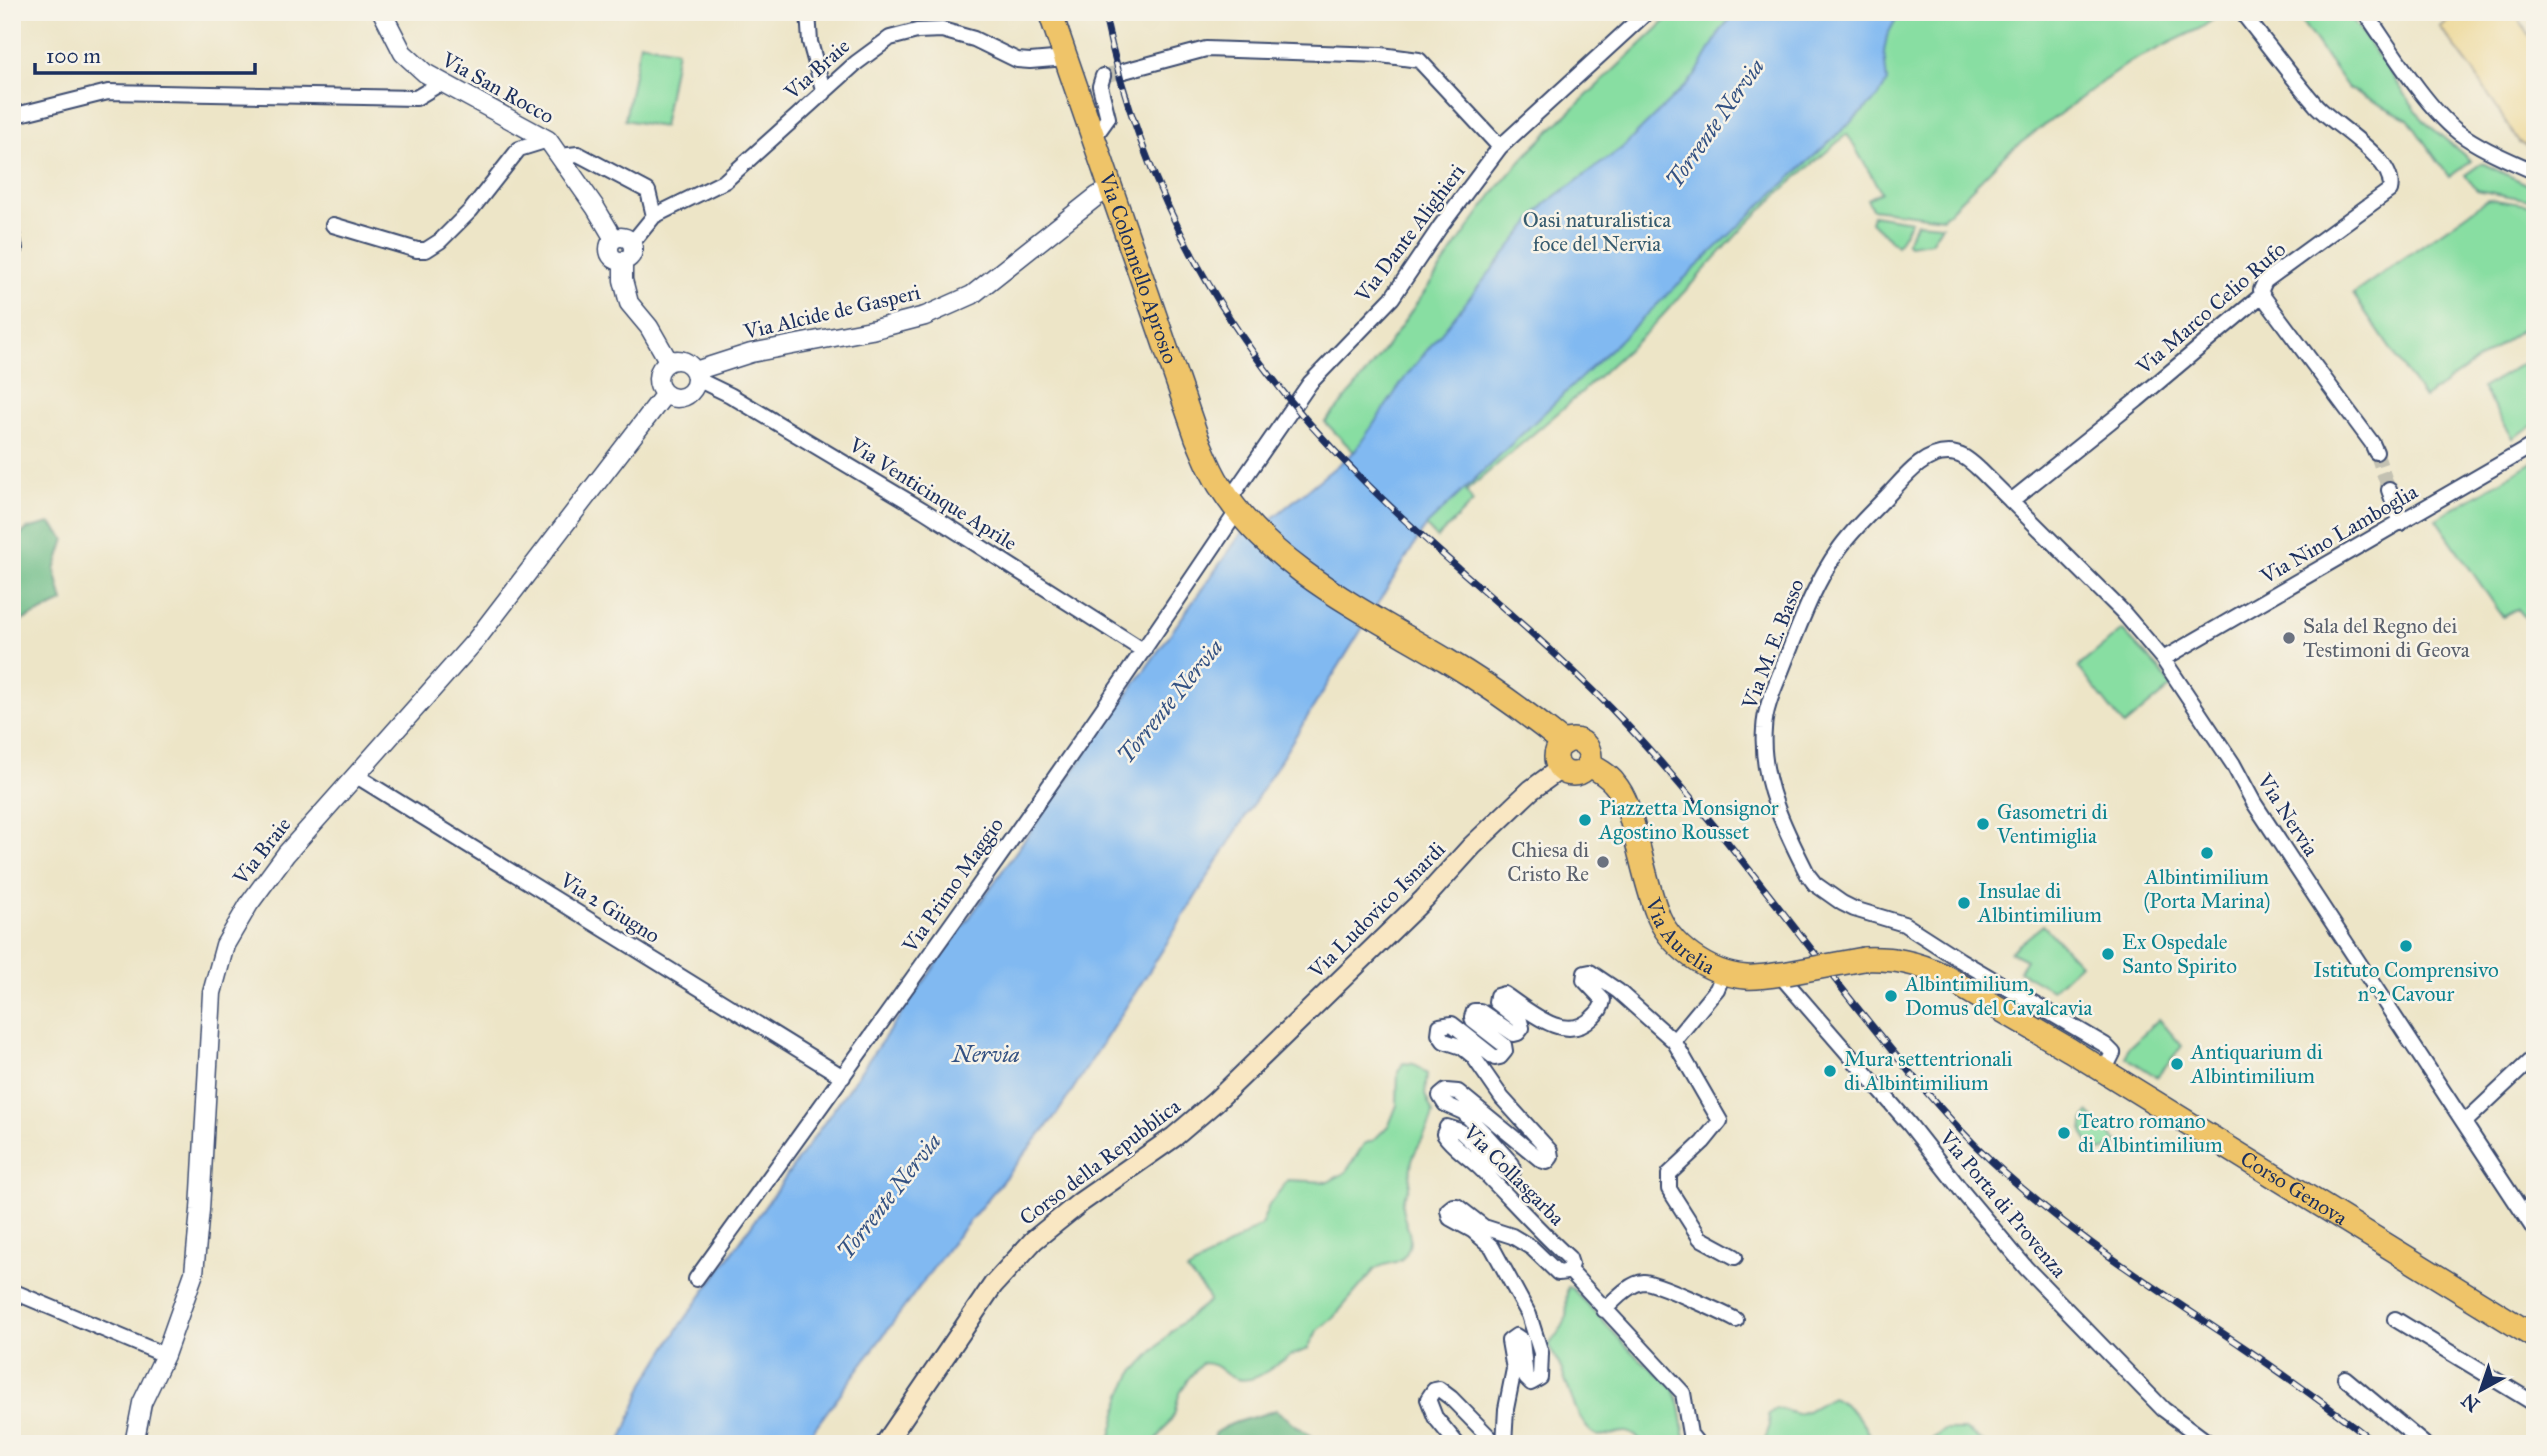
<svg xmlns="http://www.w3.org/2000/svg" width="2547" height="1456" font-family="'IM FELL Great Primer',serif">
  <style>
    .green { fill: #88dea2; stroke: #528680; stroke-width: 2 }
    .forest { fill: #6ebd88; stroke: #447673; stroke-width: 2 }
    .sand { fill: #eeda9e; stroke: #84847e; stroke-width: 2 }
    .water { fill: #81b9f1; stroke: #4e74a8; stroke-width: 2 }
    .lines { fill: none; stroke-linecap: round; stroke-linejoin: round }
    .minor-tunnel { stroke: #c3c1b2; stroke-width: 14; stroke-dasharray: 14 7; stroke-linecap: butt }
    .minor-casing { stroke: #3a4a6e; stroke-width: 18 }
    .tertiary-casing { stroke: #3a4a6e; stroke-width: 21 }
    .secondary-casing { stroke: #3a4a6e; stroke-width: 23 }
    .primary-casing { stroke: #3a4a6e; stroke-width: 26 }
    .minor { stroke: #fff; stroke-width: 14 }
    .tertiary { stroke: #fff; stroke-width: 18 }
    .secondary { stroke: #f9e7c3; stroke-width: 19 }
    .primary { stroke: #efc469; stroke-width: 23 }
    .rail-casing { stroke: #1b2f5e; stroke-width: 7 }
    .rail { stroke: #f7f3e8; stroke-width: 4.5; stroke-dasharray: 13; stroke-linecap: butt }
    .primary-bridge-casing { stroke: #3a4a6e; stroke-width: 26; stroke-linecap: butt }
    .primary-bridge { stroke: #efc469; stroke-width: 23 }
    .worship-dot { fill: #6b7280; stroke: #f7f3e8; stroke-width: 2.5 }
    .culture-dot { fill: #0f9aa8; stroke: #f7f3e8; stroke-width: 2.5 }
    .labels { text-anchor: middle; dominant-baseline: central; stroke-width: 5; stroke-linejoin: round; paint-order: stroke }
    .street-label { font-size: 21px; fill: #1b2f5e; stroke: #f7f3e8 }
    .park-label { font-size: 21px; fill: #365b6f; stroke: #f7f3e8 }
    .worship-label { font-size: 21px; fill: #5b616d; stroke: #f7f3e8; text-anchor: start }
    .culture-label { font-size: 21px; fill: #0d838f; stroke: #f7f3e8; text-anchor: start }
    .water-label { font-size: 23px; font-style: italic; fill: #345283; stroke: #f7f3e8 }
  </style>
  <rect width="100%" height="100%" fill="#f7f3e8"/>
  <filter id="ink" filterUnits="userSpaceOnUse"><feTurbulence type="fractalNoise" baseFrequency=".0143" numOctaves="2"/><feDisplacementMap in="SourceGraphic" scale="14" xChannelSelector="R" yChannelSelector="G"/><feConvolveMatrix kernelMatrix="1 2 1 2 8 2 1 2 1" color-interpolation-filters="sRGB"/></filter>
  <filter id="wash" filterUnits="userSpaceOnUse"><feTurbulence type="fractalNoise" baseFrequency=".00686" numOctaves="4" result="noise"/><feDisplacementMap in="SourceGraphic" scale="28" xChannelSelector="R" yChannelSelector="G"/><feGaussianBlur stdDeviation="1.57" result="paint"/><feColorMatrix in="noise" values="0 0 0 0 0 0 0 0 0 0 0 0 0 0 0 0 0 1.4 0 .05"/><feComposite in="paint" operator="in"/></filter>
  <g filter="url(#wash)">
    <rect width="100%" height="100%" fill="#ede5c7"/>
    <path class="green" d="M1675,12L2221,14L2201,28L2130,62L2109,77L2006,154L1943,218L1872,209L1867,199L1881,192L1847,134L1780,192L1743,228L1650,329L1573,400L1466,491L1473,502L1437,538L1325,422C1392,350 1440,263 1500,185C1523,156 1550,130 1578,104C1610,74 1642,43 1675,12Z
      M2295,12H2347L2424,121L2471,161L2449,177L2408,119L2348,88Z
      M640,43L677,50L663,127L625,120Z
      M2482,163L2535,188V199L2530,200L2477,190L2465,175Z
      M2488,199L2535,206V320L2424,398L2353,294Z
      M1873,215L1911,221L1897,246L1871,222Z
      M1917,223L1942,225L1931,242L1909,245L1906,242Z
      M2522,364L2528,375L2524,377L2529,387L2535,384V424L2513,438L2482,388Z
      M2535,461V629L2518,609L2503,617L2436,519Z
      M2122,630L2159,669L2171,687L2124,726L2078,667Z
      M2043,925L2080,964L2052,990L2019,971L2026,960L2010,952Z
      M2159,1019L2182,1046L2157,1077L2126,1057L2128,1048Z
      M1403,1063L1414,1064L1427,1074L1425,1095L1433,1113C1430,1130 1419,1142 1413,1157C1409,1168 1412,1180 1408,1190C1405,1195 1402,1199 1402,1205C1402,1221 1416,1236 1407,1252C1400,1266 1387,1261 1375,1269L1334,1317L1317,1331L1308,1349C1301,1352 1293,1354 1287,1358C1272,1366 1256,1384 1237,1379C1221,1375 1221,1363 1202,1363L1188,1379L1179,1395L1174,1415L1154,1444H1109L1122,1394L1132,1374L1175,1328L1209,1301L1208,1296L1187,1271L1261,1225L1269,1205L1288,1180L1328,1182L1346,1172L1364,1144L1374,1140L1389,1125L1397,1105L1398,1072Z
      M2088,1112L2119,1144L2102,1151C2084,1144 2077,1129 2088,1112Z
      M1568,1287L1572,1288L1631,1351L1673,1387L1680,1406L1686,1444H1643C1624,1418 1610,1444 1594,1434C1577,1423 1569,1388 1562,1371C1559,1362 1553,1355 1549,1346C1553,1337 1562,1331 1565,1321C1569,1310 1564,1300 1568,1287Z
      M1832,1397C1852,1406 1865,1423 1873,1444H1752L1765,1439L1770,1425L1768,1415L1776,1408L1797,1414L1807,1411Z
      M1944,1430H1965L1986,1444H1926Z"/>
    <path class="forest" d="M50,523L65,539L55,570L63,602L21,621L12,632V543L27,529Z
      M1276,1410L1312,1437L1314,1444H1212L1216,1432C1236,1419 1253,1419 1276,1410Z"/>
    <path class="sand" d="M2446,12H2514L2535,45V150L2519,143L2474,72L2440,27L2451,19Z"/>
    <path class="water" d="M1737,12H1904L1896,19L1887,36L1884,52L1887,82L1878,97L1761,205L1426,526L1155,962L1057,1114L954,1240L803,1444H620L644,1384L678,1329L1241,534L1269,521L1355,451L1407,375L1545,204L1622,148L1695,76L1722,28Z"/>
  </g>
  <g filter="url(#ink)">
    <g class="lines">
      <path class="minor-tunnel" d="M1103,76L1124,71
        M2376,452L2389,490"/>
      <defs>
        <path id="minor" d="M808,12L810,42L824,93
          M2365,12C2390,48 2425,106 2458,132C2481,149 2509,160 2535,172
          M1124,71L1206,49L1381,55L1419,60L1500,147
          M12,116L108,92L416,98L441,83
          M1093,139L1108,118L1100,86L1103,76
          M560,156L578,154L648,191L654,216
          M333,225L417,250H426L440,241L471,210L519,149L548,140
          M12,233L15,249L12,261
          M632,243L654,216L725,181L856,63L890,38L917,31L942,30L974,39L1017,60L1030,61L1066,58
          M2262,295L2372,443L2376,452
          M697,379L730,395L923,510L1144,651
          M2389,490L2401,523
          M1229,500L1310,383L1392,298L1440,227L1500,147L1647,12
          M2011,501L2137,400L2262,295L2261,290L2265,281L2390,190C2398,159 2332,125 2315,104C2290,75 2268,45 2244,15
          M2163,659L2535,444
          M355,775L843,1077
          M1780,975L1910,1125L1965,1195L2026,1268L2163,1409L2210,1444
          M1674,1041L1720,1121L1703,1142L1669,1174V1189L1700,1238L1735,1257
          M2104,1071L2113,1053L2105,1045L1960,960L1904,924L1854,909L1842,903L1815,884L1808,875C1785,830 1760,781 1764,729C1765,706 1776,685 1784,664C1800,624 1814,584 1839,549C1853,529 1872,512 1889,494C1905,477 1923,453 1948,453C1962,453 1970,461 1980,470L2122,611L2163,659L2233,764L2254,803L2535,1231
          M2465,1122L2535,1056
          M1569,1270L1683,1393L1690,1434L1698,1444
          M696,1279C880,1025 1064,771 1238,510
          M12,1291L165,1355
          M1604,1310C1614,1301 1629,1283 1644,1282C1656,1282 1723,1313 1736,1320
          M2395,1319L2535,1404
          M2345,1378L2424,1444
          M1369,1444H1373
          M1457,1444L1435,1417L1428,1399L1434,1390L1439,1389L1451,1398L1496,1444
          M1504,1444L1506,1409L1514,1369L1509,1341L1516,1336L1522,1340L1526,1378L1531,1383L1540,1378L1541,1353L1529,1315L1492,1247L1472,1230L1450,1218L1448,1210L1453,1206H1457L1484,1227L1512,1236L1532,1248L1558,1273L1567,1272L1571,1264L1569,1258C1537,1229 1510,1198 1480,1168C1468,1156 1452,1147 1444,1134L1447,1127L1460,1131L1505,1173L1510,1174L1513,1171L1512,1164L1486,1135L1463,1112L1445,1104L1440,1096L1446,1091L1458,1092L1541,1160L1547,1162L1551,1157L1550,1151L1502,1098L1473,1056L1462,1047L1444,1041L1439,1034L1440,1026L1452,1024L1495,1058L1500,1057L1505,1051L1504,1045L1473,1021L1472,1017L1474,1011H1480L1514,1034L1518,1033L1522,1028L1520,1021L1496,1002L1497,996L1504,994C1528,1010 1565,1045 1592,1018C1598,1012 1602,1009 1603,1000L1584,980L1585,973L1590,972L1618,991L1674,1041L1717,989L1724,972"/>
        <path id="tertiary" d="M382,12L403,53L425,73L548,140L595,207L614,239
          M609 249a12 12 0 1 1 24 0a12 12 0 1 1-24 0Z
          M623,262V280L629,303L649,327L669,362
          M658 379a19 19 0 1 1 38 0a19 19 0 1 1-38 0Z
          M695,371L751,353L871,330L925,316L972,295L1097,196L1110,189
          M134,1444L142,1403L165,1355L194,1273L200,1210L212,993L225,945L249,904L286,854L476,640L665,394"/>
        <path id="secondary" d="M885,1444L993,1285L1034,1240L1081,1202L1174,1137L1215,1102L1424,899L1472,846L1531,790L1561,768"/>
        <g id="primary">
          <path id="s1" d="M1050,12L1197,438C1204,454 1210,471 1220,486C1271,568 1366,612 1446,660C1488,685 1526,712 1564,743"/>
          <circle cx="1573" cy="757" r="17"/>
          <path id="s2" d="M1588,764C1597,769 1608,775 1614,783C1628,799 1632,823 1637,842C1643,865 1648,888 1656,910C1668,946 1708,974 1746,977C1760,978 1775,975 1788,973"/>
          <path id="s3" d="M1864,959C1893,958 1916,962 1942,975L2070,1050L2535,1337"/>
        </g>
      </defs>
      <use href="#minor" class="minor-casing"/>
      <use href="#tertiary" class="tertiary-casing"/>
      <use href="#secondary" class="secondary-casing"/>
      <use href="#primary" class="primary-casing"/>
      <use href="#minor" class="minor"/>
      <use href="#tertiary" class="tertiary"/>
      <use href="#secondary" class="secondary"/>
      <use href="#primary" class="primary"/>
      <defs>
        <path id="rail" d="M1104,12C1142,193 1229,348 1360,477C1445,563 1543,635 1626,724C1708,812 1780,910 1855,1005C1894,1053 1932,1102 1976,1146C2056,1225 2149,1284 2242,1346C2288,1377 2333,1410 2377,1444"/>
      </defs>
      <use href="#rail" class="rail-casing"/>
      <use href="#rail" class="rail"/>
      <defs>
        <path id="primary-bridge" d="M1788,973L1864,959"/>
      </defs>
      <use href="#primary-bridge" class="primary-bridge-casing"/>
      <use href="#primary-bridge" class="primary-bridge"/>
    </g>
  </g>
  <g class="worship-dot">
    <circle cx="2289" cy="638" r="7"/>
    <circle cx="1603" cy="862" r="7"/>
  </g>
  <g class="culture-dot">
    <circle cx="1585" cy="820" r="7"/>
    <circle cx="1983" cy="824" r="7"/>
    <circle cx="2207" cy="853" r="7"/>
    <circle cx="1964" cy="903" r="7"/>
    <circle cx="2406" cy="946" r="7"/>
    <circle cx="2108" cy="954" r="7"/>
    <circle cx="1891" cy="996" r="7"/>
    <circle cx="2177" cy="1064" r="7"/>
    <circle cx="1830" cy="1071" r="7"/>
    <circle cx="2064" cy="1133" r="7"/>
  </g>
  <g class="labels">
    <g class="street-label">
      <text transform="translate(817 69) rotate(-42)">Via Braie</text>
      <text transform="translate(498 88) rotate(29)">Via San Rocco</text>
      <text transform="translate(1410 233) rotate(-53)">Via Dante Alighieri</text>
      <text stroke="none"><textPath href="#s1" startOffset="271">Via Colonnello Aprosio</textPath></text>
      <text transform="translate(2211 308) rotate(-41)">Via Marco Celio Rufo</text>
      <text transform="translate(832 312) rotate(-13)">Via Alcide de Gasperi</text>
      <text transform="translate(933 494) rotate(32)">Via Venticinque Aprile</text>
      <text transform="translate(2339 534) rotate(-30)">Via Nino Lamboglia</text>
      <text transform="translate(1773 644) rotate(-69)">Via M. E. Basso</text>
      <text transform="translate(2288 815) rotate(57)">Via Nervia</text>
      <text transform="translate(262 851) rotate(-52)">Via Braie</text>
      <text transform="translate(953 885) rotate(-55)">Via Primo Maggio</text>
      <text transform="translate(610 908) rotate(32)">Via 2 Giugno</text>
      <text transform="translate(1377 910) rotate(-45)">Via Ludovico Isnardi</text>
      <text stroke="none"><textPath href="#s2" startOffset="203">Via Aurelia</textPath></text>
      <text transform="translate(1100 1162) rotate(-37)">Corso della Repubblica</text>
      <text transform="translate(1514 1175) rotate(45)">Via Collasgarba</text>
      <text stroke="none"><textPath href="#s3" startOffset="492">Corso Genova</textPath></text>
      <text transform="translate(2003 1204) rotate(50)">Via Porta di Provenza</text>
    </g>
    <g class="park-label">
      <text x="1597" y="220">Oasi naturalistica<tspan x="1597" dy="24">foce del Nervia</tspan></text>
    </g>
    <g class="worship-label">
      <text x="2303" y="626">Sala del Regno dei<tspan x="2303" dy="24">Testimoni di Geova</tspan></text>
      <text x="1589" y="850" text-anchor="end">Chiesa di<tspan x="1589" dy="24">Cristo Re</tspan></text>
    </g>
    <g class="culture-label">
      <text x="1599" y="808">Piazzetta Monsignor<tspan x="1599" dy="24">Agostino Rousset</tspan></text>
      <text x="1997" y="812">Gasometri di<tspan x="1997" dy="24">Ventimiglia</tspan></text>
      <text x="2207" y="877" text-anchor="middle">Albintimilium<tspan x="2207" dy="24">(Porta Marina)</tspan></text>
      <text x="1978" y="891">Insulae di<tspan x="1978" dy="24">Albintimilium</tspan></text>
      <text x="2122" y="942">Ex Ospedale<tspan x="2122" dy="24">Santo Spirito</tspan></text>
      <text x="2406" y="970" text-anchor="middle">Istituto Comprensivo<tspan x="2406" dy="24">n°2 Cavour</tspan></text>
      <text x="1905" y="984">Albintimilium,<tspan x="1905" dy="24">Domus del Cavalcavia</tspan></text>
      <text x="2191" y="1052">Antiquarium di<tspan x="2191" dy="24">Albintimilium</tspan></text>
      <text x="1844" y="1059">Mura settentrionali<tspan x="1844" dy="24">di Albintimilium</tspan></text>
      <text x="2078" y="1121">Teatro romano<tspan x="2078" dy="24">di Albintimilium</tspan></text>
    </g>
    <g class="water-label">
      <text transform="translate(1715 123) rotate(-55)">Torrente Nervia</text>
      <text transform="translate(1170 701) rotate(-51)">Torrente Nervia</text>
      <text x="986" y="1054">Nervia</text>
      <text transform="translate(889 1196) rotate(-52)">Torrente Nervia</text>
    </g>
  </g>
  <rect width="2547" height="1456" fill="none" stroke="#f7f3e8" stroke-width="42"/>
  <g transform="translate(2481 1390) rotate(220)" stroke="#f7f3e8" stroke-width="5" paint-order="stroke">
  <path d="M0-5L12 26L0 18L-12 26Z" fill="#1b2f5e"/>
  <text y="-10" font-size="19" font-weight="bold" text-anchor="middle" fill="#1b2f5e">N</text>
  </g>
  <path d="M35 63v10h220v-10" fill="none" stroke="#1b2f5e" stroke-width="3.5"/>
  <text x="46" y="63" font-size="21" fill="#1b2f5e" stroke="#f7f3e8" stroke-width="5" paint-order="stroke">100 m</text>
</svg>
